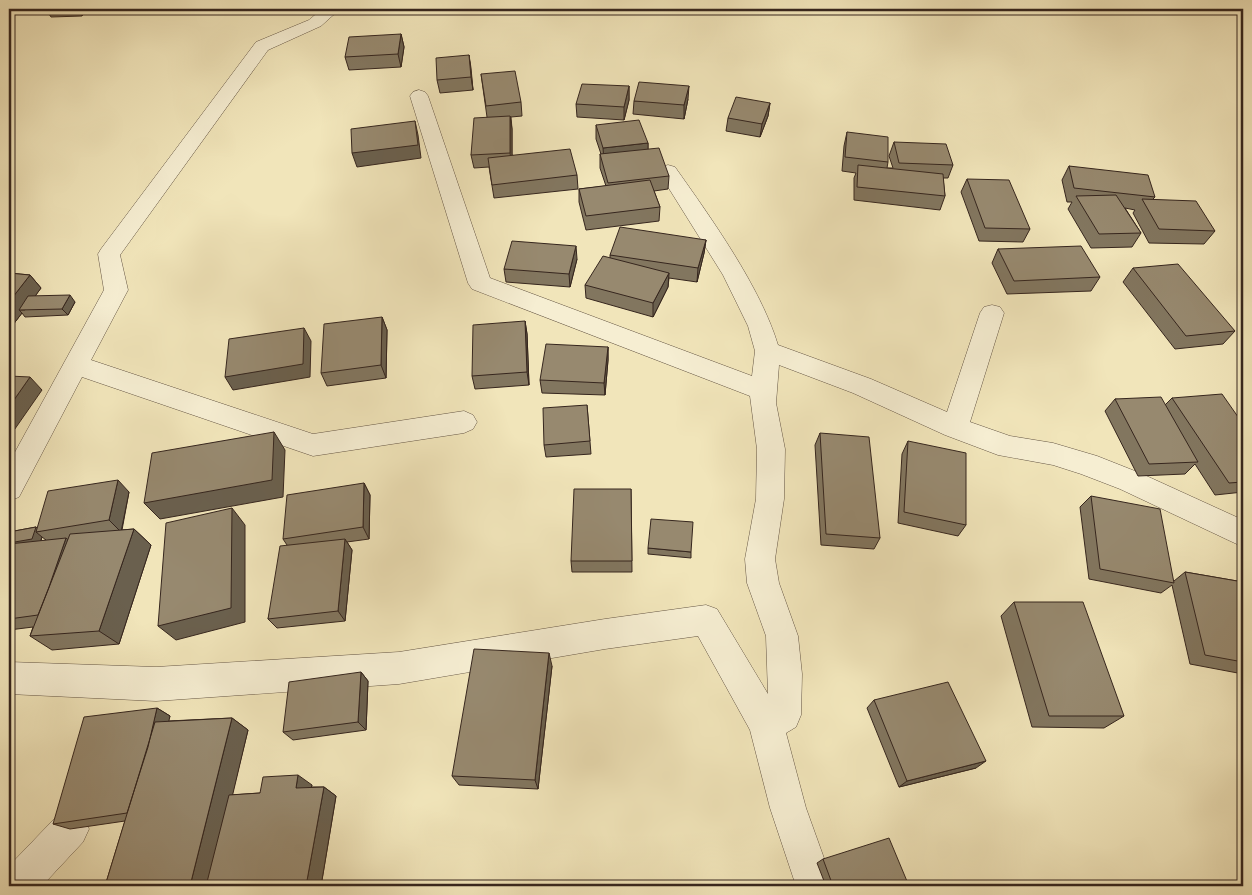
<svg xmlns="http://www.w3.org/2000/svg" width="1252" height="895" font-family="'Libre Bodoni',serif">
  <style>
    .lines { fill: none; stroke-linecap: round; stroke-linejoin: round }
    .minor-casing { stroke: #655645; stroke-width: 1 }
    .minor { fill: #f6eed2; fill-rule: evenodd }
    .wall { fill: #82765f; stroke: #36261e; fill-rule: evenodd }
    .shaded-wall { fill: #6a604e; stroke: #36261e }
    .building { fill: #97896f; stroke: #36261e }
  </style>
  <rect width="100%" height="100%" fill="#f1e5ba"/>
  <filter id="stains"><feTurbulence type="fractalNoise" baseFrequency=".004" numOctaves="4"/><feColorMatrix values="0 0 0 0 .2 0 0 0 0 .09 0 0 0 0 .02 0 0 0 .5 -.17"/></filter>
  <radialGradient id="worn" r=".72"><stop offset=".6" stop-color="#630" stop-opacity="0"/><stop offset="1" stop-color="#630" stop-opacity=".3"/></radialGradient>
  <g class="lines">
    <defs>
      <path id="minor" d="M322,9H340L321,26L268,50L120,255L128,290L91,360L313,434L464,411L473,415L477,422L473,429L464,433L313,456L82,377L19,497L9,501V463L104,290L98,254L101,249L256,42L309,20Z
        M419,90L425,92L428,96L490,278L752,376L755,351L748,326L723,275L658,171L661,167L668,165L675,167C711,218 760,286 778,345L871,379L947,412L980,313L984,307L992,305L1000,307L1004,313L970,422L1010,436L1053,443L1097,456L1140,473L1243,520V547L1120,489L1081,474L1053,465L998,455L945,435L853,393L779,365L776,403L785,449L784,499L775,559L779,583L798,636L802,674L801,715L796,727L786,733L806,808L834,886H796L770,808L750,730L698,636L605,649L399,684L156,701L9,694V662L156,667L399,652L605,619L706,605L717,609L768,694L766,636L747,583L745,559L756,499L757,449L750,396L472,289L468,283L410,96L413,92Z
        M70,810L83,816L89,829L83,842L42,886H9V866L57,816Z"/>
    </defs>
    <use href="#minor" class="minor-casing"/>
    <use href="#minor" class="minor"/>
  </g>
  <path class="wall" d="M87,9L82,16L51,17L47,11Z
    M401,34L404,47L401,67L349,70L345,57Z
    M469,55L473,90L440,93L437,80Z
    M481,74L521,102L522,116L511,117L512,129V155L577,175L578,189L494,198L489,167L474,168L471,155L487,117Z
    M629,86V100L624,120L577,117L576,104Z
    M688,99L684,119L633,114L634,101Z
    M770,103L768,116L760,137L726,131L728,118Z
    M596,125L648,143V149L669,176L668,189L654,191L660,207L659,221L586,230L579,202V189L606,186L600,168V154H601L596,139Z
    M847,132L888,162L887,168H893L889,156L894,142L953,165L948,178H943L945,196L940,210L854,200V178L856,173L842,171L844,146Z
    M1069,166L1155,197L1153,199L1215,231L1204,244L1149,243L1133,213L1135,210L1125,208L1141,233L1132,247L1091,248L1068,209L1072,202H1067L1062,180Z
    M967,179L1030,229L1023,242L979,241L961,192Z
    M706,240L704,253L697,282L669,278L668,287L653,317L586,298L585,285L610,258V255Z
    M998,249L1100,277L1091,291L1007,294L992,263Z
    M577,259L570,287L506,282L504,269Z
    M1133,268L1235,331L1223,344L1175,349L1123,282Z
    M9,273L30,275L41,288L35,296L75,302L68,315L25,317L22,313L9,330Z
    M382,317L387,330L386,378L327,386L321,373Z
    M525,321L527,334L529,385L475,389L472,376Z
    M608,347V360L605,395L542,393L540,380Z
    M1172,398L1243,424V492L1215,495L1195,464L1185,474L1138,476L1105,411L1115,399L1165,405Z
    M587,405L591,454L546,457L544,445Z
    M820,433L880,538L874,549L821,545L815,445Z
    M908,441L966,525L958,536L898,523L902,454Z
    M364,483L370,495L369,539L347,542L352,550L345,621L277,628L268,619L287,545L283,539Z
    M631,489L632,572H572L571,561Z
    M129,492L122,530L134,529L151,545L119,644L52,650L30,636L33,627L9,630V532L36,527L37,528ZM42,537L46,540L41,541Z
    M1091,496L1174,581L1185,572L1243,582V674L1190,664L1172,585L1161,593L1089,579L1080,507Z
    M648,548L691,552V558L648,554Z
    M1014,602L1124,716L1104,728L1032,727L1001,616Z
    M552,666L538,789L459,785L452,776Z
    M361,672L368,681L366,730L293,740L283,732Z
    M874,700L976,768L899,787L867,708Z
    M157,708L170,716L168,721L232,718L248,730L232,795L260,793L312,785L311,787H324L336,796L321,886H105L125,821L70,829L53,824Z
    M823,859L909,886H826L817,863Z"/>
  <path class="shaded-wall" d="M79,9H87L82,16Z
    M401,34L404,47L401,67L398,54Z
    M469,55L471,68L473,90L471,77Z
    M629,86V100L624,120V107Z
    M689,86L688,99L684,119V105Z
    M770,103L768,116L760,137L762,124Z
    M510,116L512,129V166L510,153Z
    M415,121L418,135L421,158L357,167L352,153Z
    M648,143V156L604,162L603,148Z
    M706,240L704,253L697,282L698,268Z
    M576,246L577,259L570,287L569,274Z
    M669,273L668,287L653,317V303Z
    M30,275L41,288L25,310H19L22,313L9,330V302Z
    M70,295L75,302L68,315L62,309Z
    M382,317L387,330L386,378L381,365Z
    M525,321L527,334L529,385L527,372Z
    M304,328L311,341L310,377L233,390L225,377Z
    M608,347V360L605,395L604,383Z
    M30,377L42,390L10,436L9,435V407Z
    M274,432L285,450L283,497L160,519L144,503Z
    M118,480L129,492L121,532L109,520Z
    M364,483L370,495L369,539L363,527Z
    M232,508L245,525V622L176,640L158,626Z
    M36,527L41,531L36,532L42,537L39,545L12,550L9,543Z
    M134,529L151,545L119,644L99,631Z
    M66,538L79,549L39,615Z
    M345,539L352,550L345,621L338,611Z
    M549,653L552,666L538,789L535,780Z
    M361,672L368,681L366,730L358,722Z
    M157,708L170,716L147,818L132,813Z
    M232,718L248,730L211,886H190Z
    M986,761L976,768L899,787L907,781Z
    M298,775L312,785L309,797L296,788Z
    M324,787L336,796L321,886H306Z"/>
  <path class="building" d="M48,9H79L47,11Z
    M401,34L398,54L345,57L349,37Z
    M469,55L471,77L437,80L436,58Z
    M515,71L521,102L486,106L481,74Z
    M639,82L689,86L684,105L634,101Z
    M582,84L629,86L624,107L576,104Z
    M736,97L770,103L762,124L728,118Z
    M510,116V153L471,155L474,118Z
    M639,120L648,143L603,148L596,125Z
    M415,121L418,145L352,153L351,129Z
    M847,132L888,137V162L845,157Z
    M894,142L946,144L953,165L899,163Z
    M659,148L669,176L608,183L600,154Z
    M570,149L577,175L492,185L488,158Z
    M858,165L943,174L945,196L857,187Z
    M1069,166L1148,175L1155,197L1074,188Z
    M967,179L1009,180L1030,229L985,228Z
    M650,180L660,207L586,216L579,189Z
    M1116,195L1141,233L1099,234L1076,196Z
    M1142,199L1196,201L1215,231L1159,229Z
    M620,227L706,240L698,268L610,255Z
    M512,241L576,246L569,274L504,269Z
    M1081,246L1100,277L1014,281L998,249Z
    M603,256L669,273L653,303L585,285Z
    M1178,264L1235,331L1186,336L1133,268Z
    M9,273L30,275L9,302Z
    M70,295L62,309L19,310L28,296Z
    M382,317L381,365L321,373L324,324Z
    M525,321L527,372L472,376L473,325Z
    M304,328L303,364L225,377L229,339Z
    M546,344L608,347L604,383L540,380Z
    M9,376L30,377L9,407Z
    M1222,394L1243,424V482L1229,483L1172,398Z
    M1161,397L1198,462L1149,464L1115,399Z
    M587,405L590,441L544,445L543,408Z
    M274,432L272,480L144,503L152,453Z
    M820,433L869,437L880,538L826,534Z
    M908,441L966,453V525L904,512Z
    M118,480L109,520L36,532L48,491Z
    M364,483L363,527L283,539L287,495Z
    M574,489H631L632,561H571Z
    M1091,496L1160,509L1174,583L1100,569Z
    M232,508L231,608L158,626L166,523Z
    M651,519L693,522L691,552L648,548Z
    M36,527L32,539L9,543V532Z
    M134,529L99,631L30,636L70,534Z
    M66,538L49,587L38,615L9,619V544Z
    M345,539L338,611L268,619L280,546Z
    M1185,572L1243,582V662L1205,655Z
    M1014,602H1083L1124,716H1049Z
    M474,649L549,653L535,780L452,776Z
    M361,672L358,722L283,732L289,682Z
    M948,682L986,761L907,781L874,700Z
    M157,708L148,747L127,813L53,824L84,717Z
    M232,718L190,886H105L155,722Z
    M298,775L296,788L324,787L306,886H206L229,795L260,793L263,777Z
    M889,838L909,886H833L823,859Z"/>
  <rect width="1252" height="895" fill="none" stroke="#f1e5ba" stroke-width="30"/>
  <rect x="10" y="10" width="1232" height="875" fill="none" stroke="#36261e" stroke-width="2.5"/>
  <rect x="15" y="15" width="1222" height="865" fill="none" stroke="#36261e"/>
  <rect width="100%" height="100%" filter="url(#stains)"/>
  <rect width="100%" height="100%" fill="url(#worn)"/>
</svg>
